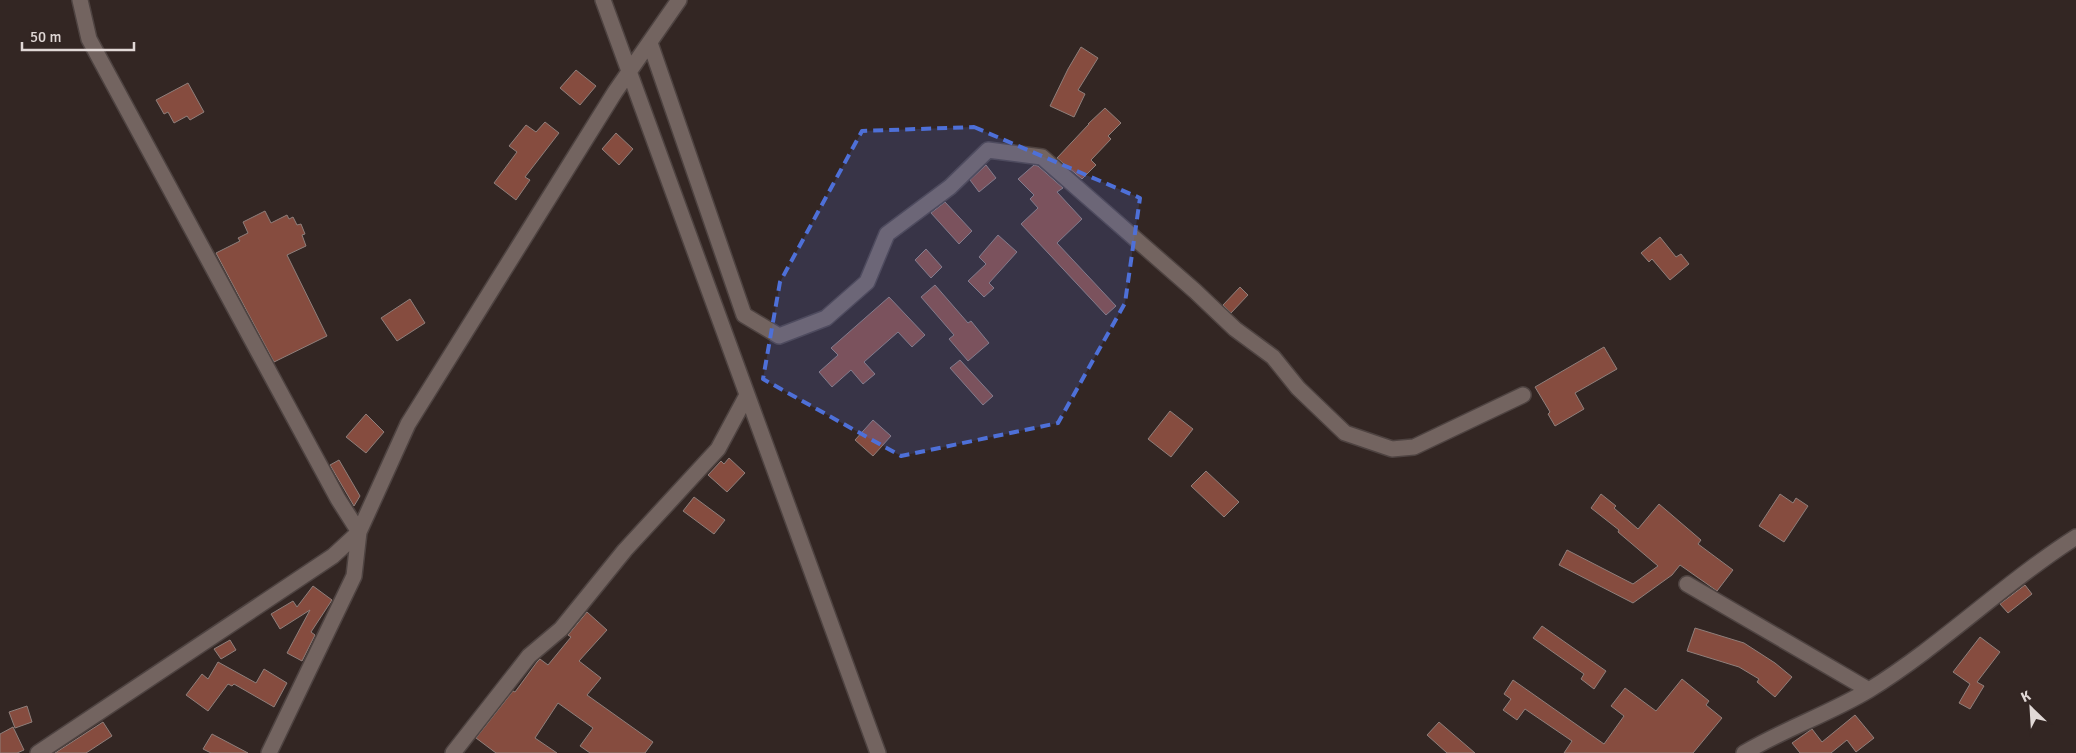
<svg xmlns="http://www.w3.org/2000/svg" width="2076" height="753" font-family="Signika,sans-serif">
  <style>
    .building { fill: #864c3f; stroke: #8f7f7b }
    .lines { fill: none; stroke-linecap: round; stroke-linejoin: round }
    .minor-casing { stroke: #4e4341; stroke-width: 18 }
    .minor { stroke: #736460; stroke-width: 15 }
    .marked { fill: #4e70d8; fill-opacity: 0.2; stroke: #4e70d8; stroke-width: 4; stroke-dasharray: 10 6; stroke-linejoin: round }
  </style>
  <rect width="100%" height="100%" fill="#332623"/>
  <path class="building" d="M1081,47L1098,58L1078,90L1085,94L1074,117L1050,106L1068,69Z
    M576,70L596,86L580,105L560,88Z
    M188,83L204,112L190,120L187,116L174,123L168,112L164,114L156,100Z
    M1105,108L1121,123L1108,136L1111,139L1091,160L1096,165L1082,179L1057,158L1089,124H1088Z
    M545,122L559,133L525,177L530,180L516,200L494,183L517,152L509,146L526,125L536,132Z
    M616,133L633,149L619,165L602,149Z
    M986,165L996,178L979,192L970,180Z
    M1034,165L1038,166L1063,188L1057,192L1082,219L1057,243L1116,306L1106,315L1021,224L1038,208L1030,199L1034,195L1018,179Z
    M945,202L972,231L959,244L931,213Z
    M265,211L271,223L287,215L289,219L293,217L297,225L301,224L305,234L302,235L306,246L287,255L327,336L274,362L216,253L240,241L238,238L248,233L243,222Z
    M998,235L1017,252L989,283L994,288L984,297L968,281L986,264L979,257Z
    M1660,237L1676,257L1681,254L1689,264L1670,280L1652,259L1649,262L1641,253Z
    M926,249L942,267L931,278L915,260Z
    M935,285L968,323L971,321L989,343L968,361L949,339L954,335L921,297Z
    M1240,287L1248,295L1231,313L1223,305Z
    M889,297L925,335L912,347L898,332L864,362L875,374L863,384L851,370L832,387L819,372L838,355L831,348Z
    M410,299L425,323L397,341L381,318Z
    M1604,347L1617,369L1575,393L1584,409L1555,426L1548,414L1550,412L1535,387Z
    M960,360L993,396L983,405L950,368Z
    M1170,411L1193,429L1171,457L1148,439Z
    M366,414L384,432L366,453L346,437Z
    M873,420L891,436L873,456L855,440Z
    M729,458L745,473L727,492L708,475L721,461L724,464Z
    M339,460L360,496L354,506L330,465Z
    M1206,471L1239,502L1224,517L1191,486Z
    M1601,494L1616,506L1614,508L1638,529L1659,504L1701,540L1698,544L1733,570L1717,591L1680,565L1672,575L1633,603L1559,565L1567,550L1633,584L1658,566L1618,532L1619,530L1591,508Z
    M1780,494L1793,503L1796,498L1808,506L1784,542L1759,526Z
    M694,497L725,520L714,534L683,511Z
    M2025,585L2032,594L2008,613L2000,604Z
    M313,586L332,600L311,632L315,635L302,661L287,653L310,610L280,629L271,614L293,601L297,607Z
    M587,612L607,630L579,661L601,678L587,695L653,742L645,753H590L580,746L593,728L558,703L535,738L557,753H496L476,738L513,691L515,692L537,662L540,659L548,665L571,637L568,635Z
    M1542,626L1606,671L1594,689L1581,679L1584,674L1533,638Z
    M1695,628L1744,643L1775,663L1792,677L1775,697L1757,682L1759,679L1739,667L1687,651Z
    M1980,637L2000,652L1977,682L1984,686L1970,709L1959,703L1970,684L1953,672Z
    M230,640L236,650L221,659L214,649Z
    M218,662L256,683L264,669L287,683L274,707L234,684L232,686L228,684L208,711L186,695L202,674L208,679Z
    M1682,679L1709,701L1706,705L1722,718L1693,753H1564L1572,741L1525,709L1517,720L1503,710L1511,699L1504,694L1513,680L1604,744L1624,716L1611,706L1625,688L1656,711Z
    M27,706L32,722L15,728L9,712Z
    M1855,715L1874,738L1856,752L1847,740L1831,753H1800L1792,743L1812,729L1822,742Z
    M103,722L112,736L86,753H55Z
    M1439,722L1475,753H1447L1427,735Z
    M13,727L24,750L17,753H0V734Z
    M212,734L248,753H211L203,749Z"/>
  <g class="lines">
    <defs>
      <path id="minor" d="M603,0L878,753
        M650,43L744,315L779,336L826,318L867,282L887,234L950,187L988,150L1042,157L1195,291L1235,329L1273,357L1298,388L1345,433L1392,449L1414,447L1523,395
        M1687,584L1869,690
        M38,753L333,556L359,532L338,499L89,39L80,0
        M269,753L354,576L359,532L408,424L615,92L679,0
        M453,753L529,656L561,629L625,550L718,449L747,395
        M1744,753C1784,729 1829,714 1869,690C1942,645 2004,583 2076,537"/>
    </defs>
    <use href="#minor" class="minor-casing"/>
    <use href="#minor" class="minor"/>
  </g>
  <path class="marked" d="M974,127L1140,198L1125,303L1058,423L901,456L763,379L780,282L862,131Z"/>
  <g transform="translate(2031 708) rotate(335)" stroke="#332623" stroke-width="4" paint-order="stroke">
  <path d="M0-4L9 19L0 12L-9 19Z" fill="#e1d8d6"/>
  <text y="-8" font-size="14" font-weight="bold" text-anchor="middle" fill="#e1d8d6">K</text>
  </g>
  <path d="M22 42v8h112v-8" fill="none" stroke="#e1d8d6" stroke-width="2.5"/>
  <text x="30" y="42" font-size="15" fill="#e1d8d6" stroke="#332623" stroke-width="4" paint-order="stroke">50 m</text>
</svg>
